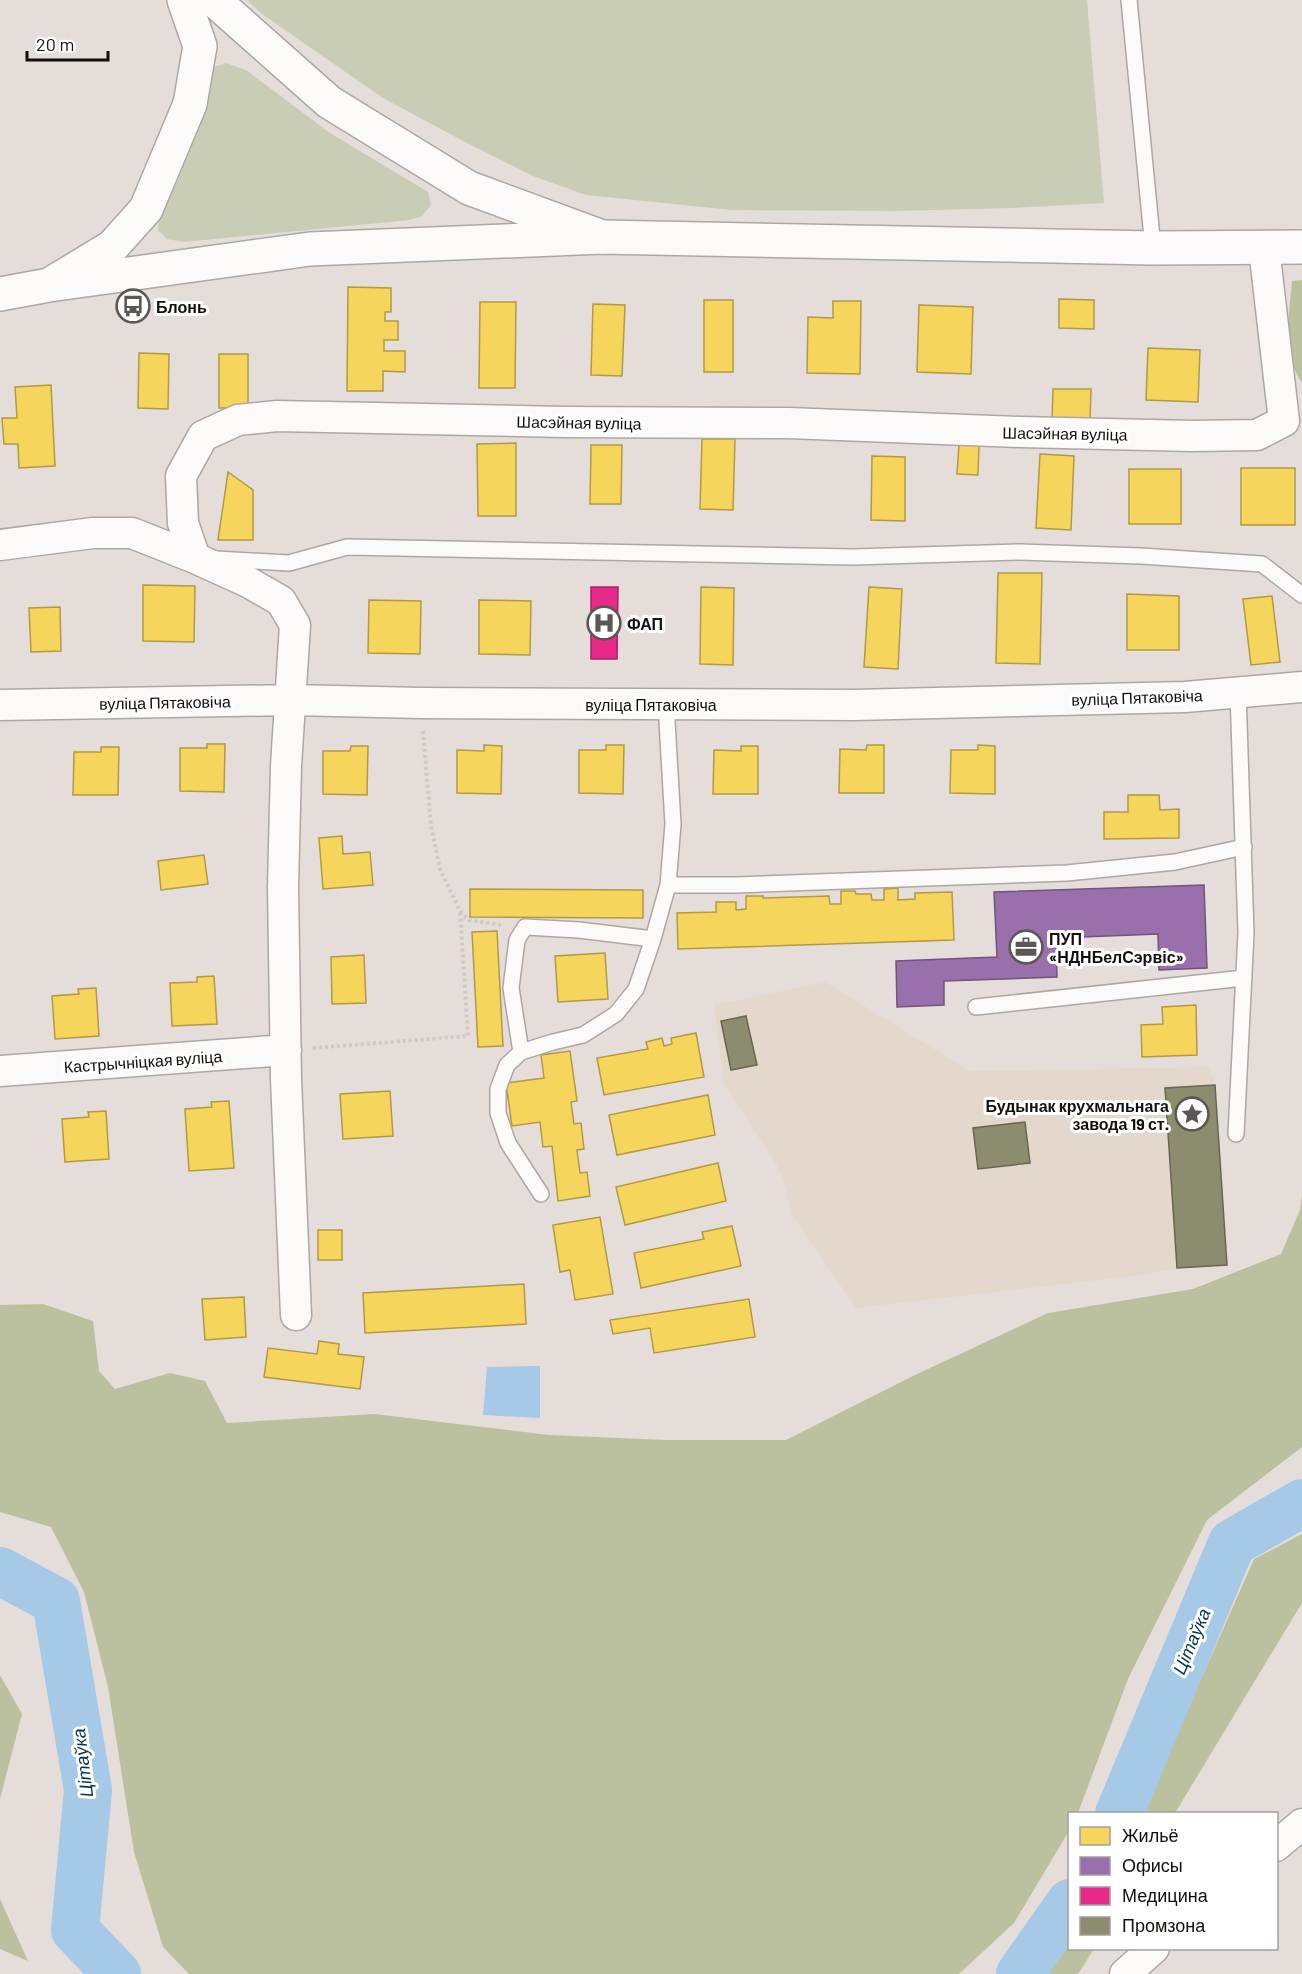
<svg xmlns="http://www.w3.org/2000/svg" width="1302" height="1974" font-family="Barlow,sans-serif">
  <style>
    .industrial { fill: #e3d8cb }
    .green { fill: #c9cdb5 }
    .forest { fill: #bbc19e }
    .water { fill: #a5c9e6 }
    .homes { fill: #f6d55c; stroke: #b29a44; stroke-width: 1.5 }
    .offices { fill: #9970ab; stroke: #71537b; stroke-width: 1.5 }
    .health { fill: #e7298a; stroke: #a72164; stroke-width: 1.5 }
    .industry { fill: #8c8c6e; stroke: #686651; stroke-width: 1.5 }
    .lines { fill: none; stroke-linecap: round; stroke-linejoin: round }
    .river { stroke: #a5c9e6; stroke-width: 48 }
    .service-casing { stroke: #ada7a4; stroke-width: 18 }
    .minor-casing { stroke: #ada7a4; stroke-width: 33 }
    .secondary-casing { stroke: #ada7a4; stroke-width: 36 }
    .primary-casing { stroke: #ada7a4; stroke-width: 36 }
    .path { stroke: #cdcbca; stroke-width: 4; stroke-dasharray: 3 3; stroke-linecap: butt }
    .service { stroke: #fbfaf9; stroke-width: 15 }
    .minor { stroke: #fbfaf9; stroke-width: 30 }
    .secondary { stroke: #fbfaf9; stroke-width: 33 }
    .primary { stroke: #fbfaf9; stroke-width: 33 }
    .labels { text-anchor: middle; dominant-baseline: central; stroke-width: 6; stroke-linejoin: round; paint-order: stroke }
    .poi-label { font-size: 16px; font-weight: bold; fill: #130f0c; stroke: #fff; text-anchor: start }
    .street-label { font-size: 16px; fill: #130f0c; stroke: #fff }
    .water-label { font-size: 18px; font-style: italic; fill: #053350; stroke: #fff }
  </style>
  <rect width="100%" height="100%" fill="#e5ddd9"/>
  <path class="industrial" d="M825,982L970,1071L1209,1067L1215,1085L1227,1265L1177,1268L1142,1275L856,1308L792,1214L781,1172L724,1084L714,1005Z"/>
  <path class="green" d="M247,0H1087L1104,203L1012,208L895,211L732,210L586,195L533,176L465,142L383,98L262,14Z
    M226,63L246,70L330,133L428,192L431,205L422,216L410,220L184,242L167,239L158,230C159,210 171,196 179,178C193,143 199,105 208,69Z"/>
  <path class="forest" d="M1302,280V383C1282,354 1289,314 1292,281Z
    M1302,1195V1447L1207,1520L1128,1679L1078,1813L1070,1814L1069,1831L1014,1923L959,1974H189L163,1947L134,1852L108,1687L84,1592L51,1527L0,1512V1305L43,1304L93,1321L99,1371L115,1389L170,1373L205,1381L227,1423L374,1414L549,1435L666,1440H786L915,1375L1048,1313L1193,1289L1281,1254L1300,1210Z
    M1302,1534V1603L1175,1813H1142L1254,1559Z
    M0,1675L22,1714L0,1799Z
    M0,1899L28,1961L0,1949Z
    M1069,1936L1070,1948L1094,1949L1078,1974H1043Z"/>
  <path class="water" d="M540,1366V1418L483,1415L487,1367Z"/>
  <path class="homes" d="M348,287L391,288V312H385V321H398V340H384V351H405V372L383,371V391H347Z
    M1059,299L1094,300V329L1059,328Z
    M704,300H733V372H704Z
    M833,301H861L860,374L807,373L808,317L833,318Z
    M480,302H516L515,388H479Z
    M593,304L625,305L622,376L591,375Z
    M919,305L973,307L971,374L917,372Z
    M1148,348L1200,350L1198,402L1146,400Z
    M139,353L169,354L168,409L138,408Z
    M219,354H248V408H219Z
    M51,385L55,466L19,468L18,444H4L2,418H17L15,387Z
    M1053,389H1091L1090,421L1052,420Z
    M702,439H735L733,510L700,509Z
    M516,443V516H478L477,444Z
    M959,444L979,445L978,475L957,474Z
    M591,445H622L621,504H590Z
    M1040,454L1074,456L1071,530L1036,528Z
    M872,456L905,457V521L871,520Z
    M1241,468H1295V525H1241Z
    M1129,469H1181V524H1129Z
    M228,472L253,490V540H218Z
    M998,573H1042L1040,664L996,663Z
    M143,585L195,586L194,642L143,641Z
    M701,587L734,588L733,665L700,664Z
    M869,587L902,589L898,669L864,667Z
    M1127,594L1179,596V650H1127Z
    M1272,596L1280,662L1251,665L1243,599Z
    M369,600L421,601L420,654L368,653Z
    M479,600L531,601L530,655L479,654Z
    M60,607L61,651L31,652L29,608Z
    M207,744H225L224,792L180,791V748H207Z
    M484,745L502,746L501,794L457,793V750L484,751Z
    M606,745H624L623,794L579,793V750H606Z
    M867,745H884V793H839L840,749L866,750Z
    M978,745L995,746V794L950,793L951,750H978Z
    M351,746H368L367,795L323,794V751H350Z
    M741,746H758V794H713L714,750L741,751Z
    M101,747H119L118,795H73L74,752H101Z
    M1128,795H1159L1160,810L1179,809V838L1104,839V812H1128Z
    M342,836L343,854L370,852L373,885L323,889L319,838Z
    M204,855L208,884L161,890L158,861Z
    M898,888V900L915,899V893L952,892L954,940L678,949L677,913L716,912V902H736V910L746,909V896H763V898L829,896L830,904H841V891H855L856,894H871L872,900H884V889Z
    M470,889L643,890V918L470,917Z
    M497,931L503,1046L478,1047L472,932Z
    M605,953L608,999L558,1002L555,956Z
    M364,955L366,1003L332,1004L331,957Z
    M214,976L217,1024L172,1026L170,983L197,982V977Z
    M96,988L99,1036L55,1039L52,996L79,994L78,989Z
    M1196,1005L1197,1055L1142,1057L1141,1025L1163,1024L1162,1007Z
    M696,1033L704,1077L604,1095L597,1058L648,1049L646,1042L662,1038L664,1046L672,1044L671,1038Z
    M570,1051L577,1101L571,1102L574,1124L581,1123L584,1149L577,1150L580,1173L587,1172L590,1196L558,1201L552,1146L543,1147L540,1122L512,1126L506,1083L544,1078L541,1055Z
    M390,1091L393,1136L343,1139L340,1094Z
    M708,1095L715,1135L617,1155L609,1115Z
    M229,1101L234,1168L189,1171L185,1109L212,1107L211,1102Z
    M106,1111L109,1159L65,1162L62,1119L89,1117L88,1112Z
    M718,1163L726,1201L625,1225L616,1187Z
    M600,1217L613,1294L575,1300L570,1270L560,1272L553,1225Z
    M732,1226L741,1266L641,1288L634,1253L704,1239L702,1232Z
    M318,1230H342V1260H318Z
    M524,1284L526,1324L365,1333L363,1293Z
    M244,1297L246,1337L205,1340L202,1299Z
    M749,1299L755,1337L654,1353L650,1328L613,1334L610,1320Z
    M319,1341L339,1344L338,1354L364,1357L360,1389L264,1377L268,1348L317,1354Z"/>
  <path class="offices" d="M1204,885L1207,968L1159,970L1158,934L1056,938L1057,977L944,981V1005L897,1007L896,961L997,957L994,892Z"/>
  <path class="health" d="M591,587H618L617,659H591Z"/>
  <path class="industry" d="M746,1016L757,1065L731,1070L721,1021Z
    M1215,1085L1227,1265L1177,1268L1165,1088Z
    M1025,1122L1030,1163L978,1169L973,1128Z"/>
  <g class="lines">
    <path class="river" d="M0,1571L56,1601L88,1790L75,1930L117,1974
      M1119,1814L1232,1543L1302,1503
      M1020,1974L1070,1903"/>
    <defs>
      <path id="service" d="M1129,0L1153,248
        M216,559L289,563L347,547L853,557L1020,552L1141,556L1262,564L1302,595
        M668,885H736L1067,873L1175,862L1244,847
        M976,1007L1244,978
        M521,1052L511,988L517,940L525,927L579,930L653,939
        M1236,1134L1246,933L1238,692
        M541,1194L508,1143L498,1113V1089L507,1065L521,1052L553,1042L583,1035L616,1014L636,989L653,939L668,885L673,824L666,704"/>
      <path id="minor" d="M1264,248L1284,421
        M0,545L93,533H132L195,558L248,582L281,601L295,625L286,766L283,887L286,1079L296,1315
        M195,558L183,523L181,476L203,436L238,420L277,416L564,422L788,423L1020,432L1193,436L1257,435L1284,421
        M0,705L291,700L421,703L854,705L1185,697L1302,687
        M0,1071L286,1050
        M1276,1846L1302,1824
        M1125,1974L1154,1948"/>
      <path id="secondary" d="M214,0L329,102L469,188L602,237"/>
      <path id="primary" d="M49,285L310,249L602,237L1153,248L1302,247
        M0,294L49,285L112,247L146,209L190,104L200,46L184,0"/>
    </defs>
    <use href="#service" class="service-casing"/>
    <use href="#minor" class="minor-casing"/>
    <use href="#secondary" class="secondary-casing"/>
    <use href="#primary" class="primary-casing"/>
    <path class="path" d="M423,731L431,826L440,869L460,911L469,920L502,925
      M313,1048L468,1036L460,911"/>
    <use href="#service" class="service"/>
    <use href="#minor" class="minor"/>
    <use href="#secondary" class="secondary"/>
    <use href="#primary" class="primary"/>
  </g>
  <defs>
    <symbol id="bus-ring" viewBox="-11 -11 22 22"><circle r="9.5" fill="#fff" stroke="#5c5754" stroke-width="1.5"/><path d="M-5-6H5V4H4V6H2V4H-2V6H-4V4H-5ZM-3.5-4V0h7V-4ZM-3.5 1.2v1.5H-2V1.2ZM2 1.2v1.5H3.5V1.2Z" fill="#5c5754"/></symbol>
    <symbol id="hospital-ring" viewBox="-11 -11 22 22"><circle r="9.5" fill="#fff" stroke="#5c5754" stroke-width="1.5"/><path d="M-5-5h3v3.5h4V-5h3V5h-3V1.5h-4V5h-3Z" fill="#5c5754"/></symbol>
    <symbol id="office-ring" viewBox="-11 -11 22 22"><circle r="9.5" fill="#fff" stroke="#5c5754" stroke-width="1.5"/><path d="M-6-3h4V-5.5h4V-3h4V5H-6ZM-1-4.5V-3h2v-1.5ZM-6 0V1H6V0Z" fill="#5c5754"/></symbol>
    <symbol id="sight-ring" viewBox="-11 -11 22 22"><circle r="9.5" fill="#fff" stroke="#5c5754" stroke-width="1.5"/><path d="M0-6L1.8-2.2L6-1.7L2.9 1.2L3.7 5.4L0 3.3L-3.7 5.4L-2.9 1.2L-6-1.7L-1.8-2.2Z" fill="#5c5754"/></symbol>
  </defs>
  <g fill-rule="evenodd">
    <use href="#bus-ring" x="114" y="287" width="38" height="38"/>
    <use href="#hospital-ring" x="585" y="604" width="38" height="38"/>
    <use href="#office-ring" x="1007" y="928" width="38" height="38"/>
    <use href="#sight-ring" x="1173" y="1095" width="38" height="38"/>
  </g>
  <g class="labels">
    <g class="poi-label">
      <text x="156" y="306">Блонь</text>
      <text x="627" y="623">ФАП</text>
      <text x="1049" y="938">ПУП<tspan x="1049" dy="18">«НДНБелСэрвіс»</tspan></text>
      <text x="1169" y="1105" text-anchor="end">Будынак крухмальнага<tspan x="1169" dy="18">завода 19 ст.</tspan></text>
    </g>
    <g class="street-label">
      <text transform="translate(579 422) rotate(1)">Шасэйная вуліца</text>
      <text transform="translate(1065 433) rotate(1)">Шасэйная вуліца</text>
      <text transform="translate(1137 697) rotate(-2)">вуліца Пятаковіча</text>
      <text transform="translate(165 702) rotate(-1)">вуліца Пятаковіча</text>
      <text x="651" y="704">вуліца Пятаковіча</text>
      <text transform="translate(143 1061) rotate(-4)">Кастрычніцкая вуліца</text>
    </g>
    <g class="water-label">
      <text transform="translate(1191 1641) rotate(-67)">Цітаўка</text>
      <text transform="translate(82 1763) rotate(-97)">Цітаўка</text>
    </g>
  </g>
  <rect x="1068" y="1812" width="210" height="138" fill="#ffffff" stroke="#a19f9e" stroke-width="1.5"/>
  <rect x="1080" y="1827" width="30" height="18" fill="#f6d55c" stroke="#a19f9e" stroke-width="1.5"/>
  <text x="1122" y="1842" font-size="18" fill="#130f0c">Жильё</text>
  <rect x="1080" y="1857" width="30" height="18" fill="#9970ab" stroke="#a19f9e" stroke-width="1.5"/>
  <text x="1122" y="1872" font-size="18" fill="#130f0c">Офисы</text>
  <rect x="1080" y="1887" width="30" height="18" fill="#e7298a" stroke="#a19f9e" stroke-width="1.5"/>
  <text x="1122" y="1902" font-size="18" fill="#130f0c">Медицина</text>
  <rect x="1080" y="1917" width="30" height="18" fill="#8c8c6e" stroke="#a19f9e" stroke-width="1.5"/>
  <text x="1122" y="1932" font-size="18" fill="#130f0c">Промзона</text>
  <path d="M27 51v9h81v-9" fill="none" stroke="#130f0c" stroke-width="3"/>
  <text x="36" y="51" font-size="18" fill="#130f0c" stroke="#ffffff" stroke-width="4.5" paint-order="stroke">20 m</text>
</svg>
